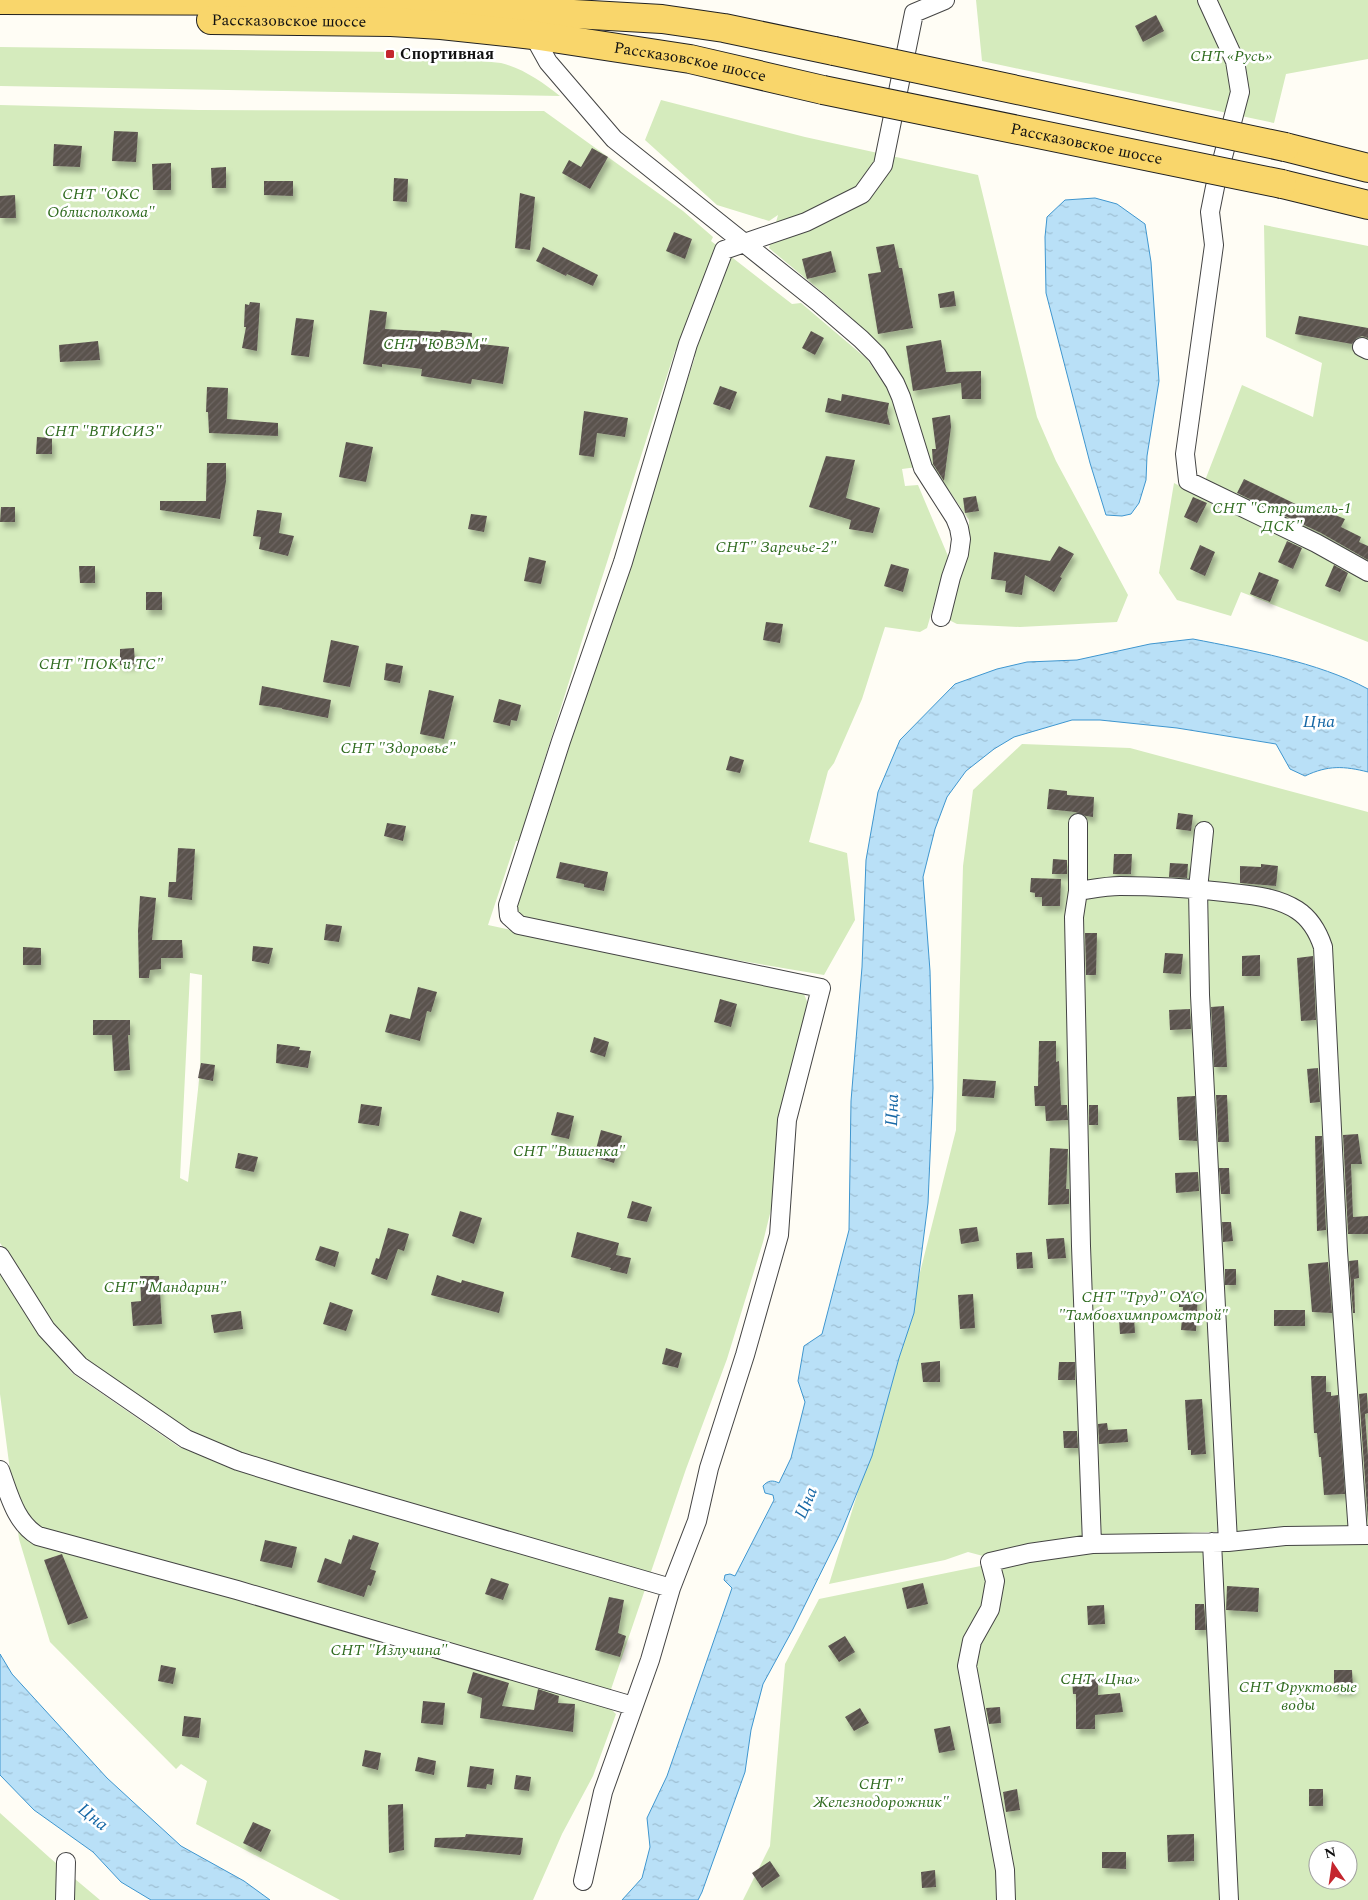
<svg xmlns="http://www.w3.org/2000/svg" width="1368" height="1900" font-family="Spectral,serif">
  <style>
    .grass { fill: #d5ebbd; fill-rule: evenodd }
    .water { fill: url(#water-ripples); stroke: #3f96cf }
    .building { fill: url(#building-hatch); filter: url(#shadow) }
    .lines { fill: none; stroke-linecap: round; stroke-linejoin: round }
    .street-casing { stroke: #444; stroke-width: 20 }
    .primary-casing { stroke: #222; stroke-width: 30 }
    .street { stroke: #fff; stroke-width: 18 }
    .primary { stroke: #f9d66b; stroke-width: 28 }
    .primary-bridge-casing { stroke: #222; stroke-width: 30; stroke-linecap: butt }
    .primary-bridge { stroke: #f9d66b; stroke-width: 28 }
    .poi-dot { fill: #c4262e; stroke: #fff; stroke-width: 2 }
    .labels { text-anchor: middle; dominant-baseline: central; stroke-width: 5; stroke-linejoin: round; paint-order: stroke }
    .street-label { font-size: 16px; fill: #111; stroke: #fff }
    .poi-label { font-size: 16px; font-weight: bold; fill: #111; stroke: #fff; text-anchor: start }
    .park-label { font-size: 16px; font-style: italic; fill: #2f6b1f; stroke: #fff }
    .water-label { font-size: 18px; font-style: italic; fill: #1768a6; stroke: #fff }
  </style>
  <defs>
    <pattern id="water-ripples" width="26" height="14" patternUnits="userSpaceOnUse" patternTransform="scale(1.25)"><rect width="26" height="14" fill="#b9e0f7"/><path d="M2 4q2-2 4 0t4 0M15 11q2-2 4 0t4 0" fill="none" stroke="#9ebfd3"/></pattern>
    <pattern id="building-hatch" width="6" height="6" patternUnits="userSpaceOnUse" patternTransform="scale(1.25)"><rect width="6" height="6" fill="#5a524d"/><path d="M-1 1l2-2M0 6l6-6M5 7l2-2" fill="none" stroke="#6d6662"/></pattern>
    <filter id="shadow"><feDropShadow dx="3" dy="5.5" stdDeviation="2.5" flood-color="#0004"/></filter>
  </defs>
  <rect width="100%" height="100%" fill="#fffdf5"/>
  <path class="grass" d="M976,0H1368V59L1286,74L1274,123L982,61Z
    M0,47L396,52L501,63C524,69 542,82 560,96L0,86Z
    M661,100L805,137L978,175L1037,417L1056,461L1128,595L1117,622L1020,627L957,624L947,619L968,554L969,520L932,465L902,469L905,486L918,485L948,556L927,628L920,632L885,627L862,699L834,763L828,771L809,842L847,853L855,920L824,975L525,924L515,907L695,357L675,351C622,514 570,677 519,841H516L488,925L793,990L804,994L808,1004L777,1121L790,1133L763,1242L727,1359L686,1469L606,1704L616,1714L593,1776L562,1834L533,1900H340L196,1824L207,1781L181,1764L176,1769L50,1642L19,1539L0,1394V1274L42,1336L72,1373L179,1447L253,1474L84,1360L59,1340L15,1265L0,1243V105L199,110L544,111L683,211L713,237L711,241L792,304L801,303L867,359L882,381L901,375C873,329 810,283 769,248L778,215L769,221L717,205L645,140ZM190,973L202,975L200,1071L188,1182L180,1178Z
    M1264,225L1368,246V642L1241,592L1231,616L1177,600L1159,573L1174,483L1201,497L1204,483L1242,385L1313,417L1322,363L1266,337Z
    M1022,744L1130,748L1368,812V1529L1343,1527L1080,1537L996,1555L983,1556L968,1552L945,1560L829,1584L891,1387L956,1130L963,866L973,790Z
    M1368,1540V1900H743L770,1846L785,1664L819,1599L1010,1560L1093,1549ZM1318,1850H1348V1880H1318Z
    M0,1813L50,1858L100,1900H0Z"/>
  <path class="water" d="M1095,198L1117,204L1145,224L1151,262L1159,381L1147,456L1146,480L1139,503L1131,514L1122,516L1106,515L1090,463L1046,293L1045,237L1047,217L1065,200Z
    M1193,639C1249,650 1318,662 1368,689V772C1344,766 1328,765 1305,776L1290,769L1276,744L1177,728L1100,720H1072L1014,737L994,749L966,771L947,797L935,829L923,877L930,971L933,1088L928,1203L914,1313L899,1358L872,1456L842,1530L793,1629L763,1684L751,1730L745,1772L702,1892L698,1900H622L642,1878L650,1847L647,1818L667,1776L732,1588L724,1580L725,1575L730,1574L735,1576L774,1500L773,1495L765,1493L763,1486C768,1480 773,1480 779,1483L791,1458L805,1402L798,1381L804,1346L822,1334L849,1230L851,1101L862,967L866,860L878,792L900,740L955,684L997,669L1027,662L1077,660L1150,644Z
    M0,1654L12,1674L107,1778L181,1846L244,1881L270,1900H151L121,1882L93,1852L34,1810L0,1775Z"/>
  <path class="building" d="M1156,15L1164,31L1143,42L1135,26Z
    M114,131L138,132L136,162L112,161Z
    M54,144L82,146L80,167L53,166Z
    M592,148L608,157L590,189L562,173L569,160L581,167Z
    M171,163V190H153L152,164Z
    M226,167V188H212L211,168Z
    M394,178L408,179L407,202L393,201Z
    M264,181H293V196L264,195Z
    M520,193L535,197L530,250L515,248Z
    M15,195L16,218H0V196Z
    M674,232L692,239L685,259L666,251Z
    M894,244L899,268H902L913,328L878,334L868,274L881,272L876,247Z
    M543,247L598,275L593,286L567,274L566,276L536,261Z
    M831,251L836,272L807,279L802,259Z
    M954,291L956,306L940,308L938,294Z
    M250,302L260,303L257,351L242,348L246,327H244L245,304L249,305Z
    M370,310L387,312L385,329L440,332L441,330L472,333L471,343L509,347L503,384L472,379L471,384L421,376L422,369L382,364V367L363,364Z
    M1299,316L1368,328V338L1362,336L1357,338L1352,344L1295,334Z
    M296,318L314,320L309,357L291,355Z
    M811,331L824,338L815,355L802,348Z
    M941,340L946,372L981,371V399H962L961,383L913,391L906,346Z
    M98,341L100,360L60,362L59,345Z
    M720,386L737,392L730,410L713,404Z
    M207,387L228,388L227,419L278,423V436L209,433L208,412H206Z
    M842,394L889,403L887,413L890,425L825,412L828,398L841,401Z
    M584,411L628,418L625,437L597,433L594,457L579,455Z
    M950,415L951,427L944,481L933,464L932,449H936L932,418Z
    M37,437L52,438V454H36Z
    M346,442L373,447L366,482L339,477Z
    M826,456L855,460L846,498L880,508L873,533L849,529L851,520L809,507Z
    M207,463H226V481L220,519L160,510V501H206Z
    M1244,479L1318,515L1320,509L1345,519L1341,527L1361,537L1359,542L1368,546V560L1321,533L1237,493Z
    M976,496L979,511L965,513L963,498Z
    M1193,497L1207,503L1197,523L1184,517Z
    M1,507H15V522H0Z
    M257,510L282,513L279,533L294,536L288,556L259,549L261,537L253,536Z
    M471,514L487,516L484,532L468,529Z
    M1287,541L1302,548L1293,569L1278,562Z
    M1200,545L1215,552L1205,576L1190,569Z
    M1059,546L1074,554L1060,577L1062,578L1054,592L1025,575L1022,595L1005,592L1006,581L991,579L994,552L1050,561Z
    M529,557L546,561L541,584L524,581Z
    M891,564L909,569L903,592L884,586Z
    M1334,565L1348,573L1340,592L1325,586Z
    M79,566H95V583H80Z
    M1259,572L1279,580L1270,602L1250,594Z
    M146,592H162V610H146Z
    M766,622L783,624L780,643L763,640Z
    M331,640L359,646L350,687L323,682Z
    M134,648L135,664L120,665V649Z
    M386,663L403,666L400,683L384,680Z
    M262,686L331,700L328,718L282,709V708L259,705Z
    M429,690L454,696L444,739L420,734Z
    M499,699L521,705L517,721L511,720L510,726L493,722Z
    M730,756L744,760L740,773L726,770Z
    M1049,789L1067,791V795L1094,797L1093,817L1086,816L1075,812L1047,809Z
    M1178,813L1193,815L1191,831L1176,829Z
    M387,823L406,826L403,841L384,836Z
    M178,848L195,849L192,900L168,897L169,882H176Z
    M1114,854H1132L1131,874H1113Z
    M1053,859L1067,860V874H1052Z
    M560,862L608,872L604,891L584,887V884L556,878Z
    M1170,863L1188,864L1187,878L1169,877Z
    M1261,864L1278,866L1276,886L1240,883V866L1261,867Z
    M1031,878L1061,879L1060,906H1042V897H1035V893L1030,892Z
    M140,896L156,898L152,940H182L183,958H161V969L150,970L149,978H139L138,931Z
    M326,924L342,926L339,942L324,940Z
    M1085,933H1097L1096,975H1086Z
    M253,946L273,948L269,964L252,961Z
    M23,947L41,948V965H23Z
    M1165,953L1183,954L1181,974L1163,973Z
    M1260,955V976H1242V956Z
    M1313,956L1316,1020L1301,1021L1297,958Z
    M418,987L437,992L431,1012L427,1011L420,1041L385,1032L390,1014L410,1019Z
    M720,999L737,1004L731,1027L714,1022Z
    M1224,1006L1227,1067H1214L1211,1007Z
    M1190,1009L1191,1029L1170,1030L1169,1010Z
    M93,1020H130V1035H128L130,1070L114,1071L112,1035H93Z
    M594,1037L609,1042L605,1057L590,1052Z
    M1039,1041H1056V1062L1059,1061L1061,1105H1067L1068,1120L1046,1121L1045,1106H1035L1034,1086H1038Z
    M277,1044L300,1047L299,1050L311,1051L308,1068L276,1063Z
    M201,1063L215,1065L213,1081L198,1078Z
    M1318,1068L1320,1102L1310,1103L1307,1069Z
    M963,1079L996,1081L994,1098L962,1096Z
    M1216,1095H1227L1229,1142H1218Z
    M1195,1096L1197,1141L1179,1140L1177,1097Z
    M361,1104L382,1107L379,1126L358,1123Z
    M1089,1105H1098V1125H1089Z
    M557,1112L574,1116L569,1139L551,1135Z
    M601,1130L622,1136L614,1163L594,1157Z
    M1358,1134L1362,1164H1351L1353,1217L1368,1216V1234H1348L1343,1135Z
    M1315,1136H1322L1326,1230L1317,1231Z
    M1050,1148L1068,1149L1066,1189H1069V1204L1048,1205Z
    M238,1153L258,1157L254,1172L235,1168Z
    M1219,1168H1229L1230,1194H1221Z
    M1198,1172L1199,1191L1176,1193L1175,1173Z
    M632,1201L652,1207L647,1222L627,1218Z
    M460,1211L482,1218L474,1244L452,1236Z
    M1222,1222H1231L1233,1241L1223,1242Z
    M977,1227L979,1241L961,1244L959,1229Z
    M388,1228L409,1234L404,1251L398,1249L387,1280L371,1274L376,1258L379,1259Z
    M577,1232L619,1243L616,1255L631,1258L627,1274L610,1270L611,1268L571,1257Z
    M1064,1238L1066,1258L1048,1259L1046,1239Z
    M320,1246L339,1252L335,1267L315,1260Z
    M1032,1252L1033,1268L1017,1269L1016,1253Z
    M1358,1260L1359,1278L1354,1279L1355,1313H1353L1349,1261Z
    M1328,1262L1332,1313L1312,1312L1308,1264Z
    M1225,1269H1236V1285H1225Z
    M437,1275L461,1283L462,1280L504,1292L499,1313L431,1295Z
    M140,1276H159L162,1324L133,1326L131,1302L141,1301Z
    M1180,1291L1198,1292L1196,1331L1181,1330L1183,1307H1179Z
    M973,1294L975,1328L960,1329L958,1295Z
    M330,1302L353,1310L346,1331L323,1324Z
    M1274,1310H1305V1326H1274Z
    M241,1311L243,1329L214,1333L211,1315Z
    M1119,1318H1134L1135,1333L1120,1334Z
    M666,1348L682,1353L678,1368L662,1364Z
    M940,1361V1382H923L921,1363Z
    M1059,1362H1075V1380H1058Z
    M1311,1376H1326V1392H1331V1396L1338,1395L1345,1494L1324,1495L1321,1457H1319L1317,1433H1314Z
    M1367,1393L1368,1413L1365,1414L1368,1456V1523L1359,1394Z
    M1202,1399L1206,1454L1191,1455V1450H1188L1185,1400Z
    M1107,1423L1108,1430L1127,1429L1128,1442L1099,1444L1098,1424Z
    M1063,1431H1077L1078,1448H1064Z
    M353,1535L379,1543L370,1569L376,1571L371,1586L368,1585L364,1597L317,1582L325,1558L341,1564L349,1539L351,1540Z
    M265,1540L297,1547L292,1568L260,1561Z
    M62,1554L88,1618L68,1625L44,1560Z
    M491,1578L509,1584L503,1600L485,1594Z
    M923,1583L928,1604L907,1609L902,1588Z
    M1227,1586L1259,1588L1258,1612L1226,1610Z
    M609,1597L624,1600L618,1633L626,1636L620,1657L595,1650Z
    M1195,1604H1204L1206,1630H1195Z
    M1104,1605L1105,1624L1088,1625L1087,1606Z
    M845,1636L855,1652L839,1662L828,1646Z
    M161,1665L176,1668L173,1684L158,1681Z
    M1334,1670H1352L1353,1690H1334Z
    M473,1672L509,1683L502,1706L534,1710L538,1689L559,1696L558,1703L575,1704L573,1732L480,1718L482,1698L467,1693Z
    M1072,1678H1098V1695L1120,1693L1123,1712L1095,1715V1729H1076V1694H1073Z
    M423,1701L445,1703L443,1725L421,1723Z
    M1000,1707L1001,1723L989,1724L986,1708Z
    M860,1708L869,1723L854,1731L845,1717Z
    M184,1716L201,1718L199,1738L182,1736Z
    M950,1726L955,1750L939,1753L934,1729Z
    M365,1750L381,1753L378,1770L362,1766Z
    M418,1757L436,1761L434,1775L415,1771Z
    M470,1766L494,1769L492,1785L487,1784L486,1789L467,1787Z
    M516,1775L531,1777L529,1791L514,1789Z
    M1017,1789L1020,1810L1006,1812L1003,1792Z
    M1309,1789H1323V1806H1309Z
    M403,1804L404,1850L389,1853L388,1805Z
    M253,1822L271,1830L261,1852L243,1843Z
    M466,1834L523,1838L521,1853L520,1855L434,1847L435,1838L465,1837Z
    M1194,1834V1861L1168,1862L1167,1835Z
    M1102,1852H1126V1869L1102,1868Z
    M770,1861L780,1876L762,1888L752,1873Z
    M935,1870L936,1887L922,1888L921,1872Z"/>
  <g class="lines">
    <defs>
      <path id="street" d="M1207,0L1235,61L1240,92L1215,187L1210,212L1214,245L1185,454L1188,481L1316,543L1368,572
        M533,35L548,62L614,139L818,302L861,339L877,355L895,383L901,397L923,468L955,518L959,528L961,539L959,554L951,577L941,617
        M1362,347L1368,350
        M1204,831L1198,889L1200,995L1228,1542
        M1078,891V823
        M0,1256L46,1329L80,1366L186,1439L238,1461L299,1480L671,1588L697,1521L709,1468L745,1355L779,1235L787,1120L821,988L519,925L509,916L508,905L561,741L623,562L688,344L724,250L806,222L862,194L883,165L914,13L945,0
        M0,1470C9,1494 15,1522 38,1536L237,1590L633,1706
        M1212,1542L1229,1900
        M1092,1544L1081,1246L1074,917L1078,891C1092,889 1106,886 1120,886C1154,886 1189,888 1224,892C1249,895 1275,896 1297,910C1311,919 1318,932 1323,947L1338,1251L1358,1534
        M583,1881L603,1792L650,1660L671,1588
        M65,1900L66,1862
        M1006,1900L1005,1870L967,1666L972,1641L990,1609L995,1581L990,1562L1029,1553L1092,1544L1228,1542L1285,1536L1368,1535"/>
      <g id="primary">
        <path d="M0,0L355,1L472,4L556,13L662,19L724,28L834,51"/>
        <path id="s1" d="M211,20L391,22L441,25L533,35L690,59L823,90"/>
        <path d="M1285,147L1368,168"/>
        <path d="M1282,184L1368,205"/>
      </g>
    </defs>
    <use href="#street" class="street-casing"/>
    <use href="#primary" class="primary-casing"/>
    <use href="#street" class="street"/>
    <use href="#primary" class="primary"/>
    <defs>
      <g id="primary-bridge">
        <path d="M834,51L1285,147"/>
        <path id="s2" d="M823,90L1282,184"/>
      </g>
    </defs>
    <use href="#primary-bridge" class="primary-bridge-casing"/>
    <use href="#primary-bridge" class="primary-bridge"/>
  </g>
  <rect class="poi-dot" x="385" y="49" width="10" height="10" rx="2.5"/>
  <g class="labels">
    <g class="street-label">
      <text stroke="none"><textPath href="#s1" startOffset="78">Рассказовское шоссе</textPath></text>
      <text stroke="none"><textPath href="#s1" startOffset="482">Рассказовское шоссе</textPath></text>
      <text stroke="none"><textPath href="#s2" startOffset="269">Рассказовское шоссе</textPath></text>
    </g>
    <g class="poi-label">
      <text x="400" y="54">Спортивная</text>
    </g>
    <g class="park-label">
      <text x="1231" y="56">СНТ «Русь»</text>
      <text x="101" y="194">СНТ "ОКС<tspan x="101" dy="18">Облисполкома"</tspan></text>
      <text x="435" y="344">СНТ "ЮВЭМ"</text>
      <text x="103" y="431">СНТ "ВТИСИЗ"</text>
      <text x="1282" y="508">СНТ "Строитель-1<tspan x="1282" dy="18">ДСК"</tspan></text>
      <text x="776" y="547">СНТ" Заречье-2"</text>
      <text x="101" y="664">СНТ "ПОК и ТС"</text>
      <text x="398" y="748">СНТ "Здоровье"</text>
      <text x="569" y="1151">СНТ "Вишенка"</text>
      <text x="165" y="1287">СНТ" Мандарин"</text>
      <text x="1143" y="1297">СНТ "Труд" ОАО<tspan x="1143" dy="18">"Тамбовхимпромстрой"</tspan></text>
      <text x="389" y="1650">СНТ "Излучина"</text>
      <text x="1100" y="1679">СНТ «Цна»</text>
      <text x="1298" y="1687">СНТ Фруктовые<tspan x="1298" dy="18">воды</tspan></text>
      <text x="881" y="1784">СНТ "<tspan x="881" dy="18">Железнодорожник"</tspan></text>
    </g>
    <g class="water-label">
      <text x="1319" y="721">Цна</text>
      <text transform="translate(892 1110) rotate(-88)">Цна</text>
      <text transform="translate(806 1503) rotate(-67)">Цна</text>
      <text transform="translate(93 1817) rotate(38)">Цна</text>
    </g>
  </g>
  <g transform="translate(1333 1865) rotate(347)"><circle r="24" fill="#ffffff" stroke="#a0a0a0"/>
  <path d="M0-4L9 19L0 12L-9 19Z" fill="#c4262e"/>
  <text y="-8" font-size="14" font-weight="bold" text-anchor="middle" fill="#111111">N</text>
  </g>
</svg>
